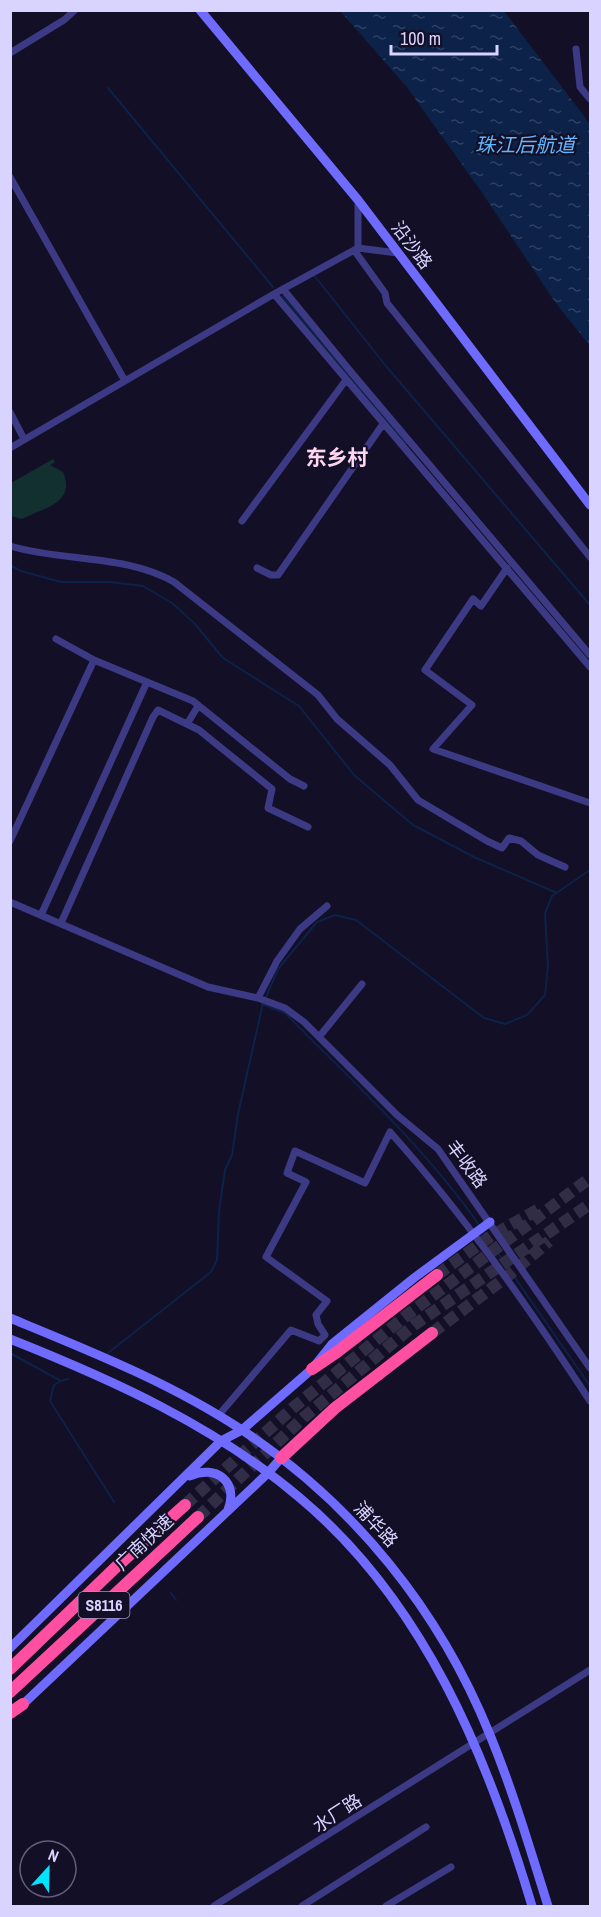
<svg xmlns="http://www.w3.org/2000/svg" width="601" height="1917" font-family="'Archivo Narrow','Noto Sans SC',sans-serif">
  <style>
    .green { fill: #12302f }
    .water { fill: url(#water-ripples) }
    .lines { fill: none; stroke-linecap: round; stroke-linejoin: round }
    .stream { stroke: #0c2248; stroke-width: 2 }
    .highway-tunnel { stroke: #312d47; stroke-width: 12; stroke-dasharray: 12 6; stroke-linecap: butt }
    .street { stroke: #3d3a85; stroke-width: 7 }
    .secondary { stroke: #6f6bff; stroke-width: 9 }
    .highway { stroke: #ff4fa3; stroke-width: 12 }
    .labels { text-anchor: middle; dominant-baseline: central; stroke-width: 4.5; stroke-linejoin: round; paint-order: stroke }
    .shield { fill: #130f26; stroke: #9e99be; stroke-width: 1.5 }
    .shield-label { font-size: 16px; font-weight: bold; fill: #d9d4ff }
    .street-label { font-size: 18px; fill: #d9d4ff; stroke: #130f26 }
    .water-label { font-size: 20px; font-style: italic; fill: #62b6ff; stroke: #130f26 }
    .quarter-label { font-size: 21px; font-weight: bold; fill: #ffd6f0; stroke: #130f26 }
  </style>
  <defs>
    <pattern id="water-ripples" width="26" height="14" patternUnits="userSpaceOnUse" patternTransform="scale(1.5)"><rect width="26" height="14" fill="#0c2248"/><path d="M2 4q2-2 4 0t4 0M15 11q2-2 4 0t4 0" fill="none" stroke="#2f4163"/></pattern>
  </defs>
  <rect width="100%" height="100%" fill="#130f26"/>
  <path class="green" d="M53,459L55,462L50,465L63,472C76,502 45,508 24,518L21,519L11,516V483Z"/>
  <path class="water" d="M340,11H504L590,124V346L555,302L483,194L406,86Z"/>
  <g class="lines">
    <path class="stream" d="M108,88L273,287
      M313,274L386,366L590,605
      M282,296L406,443
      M10,565L21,571L61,582H110L143,586L172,603L195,624L223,658L299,706L354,775L413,825L474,857L557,893
      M266,997L278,969L317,922L335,915L356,920L484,1018L505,1024L527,1015L545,995L548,966L545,914L552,896L590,870
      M262,1004L285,1013C352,1081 424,1146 479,1225
      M482,1230L590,1386
      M10,1353L61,1381L68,1379
      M108,1353L211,1272L217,1260L219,1211L225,1170L232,1155L238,1114L263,1003
      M61,1381L54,1385L50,1401L114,1502
      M171,1593L176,1600"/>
    <path class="highway-tunnel" d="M437,1275L491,1236L539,1209
      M432,1333L509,1275L549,1241
      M185,1505L294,1407L407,1315L590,1178
      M198,1517L303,1418L414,1325L590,1204"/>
    <path class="street" d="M576,49L580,87L590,99
      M10,53L64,20L75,10
      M10,177L125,381
      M358,248V200
      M354,250L385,293L387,303L590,557
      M283,289L351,372L590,655
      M274,294L590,667
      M10,412L24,439
      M10,448L274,294L358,248L397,253
      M242,521L346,380
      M10,546C63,562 125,554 174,582L318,695L337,719L390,765L418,800L487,841L502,848L509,838L521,841L538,855L565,867
      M257,568L271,575H278L383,424
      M507,568L481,606L473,599L425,670L472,705L433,749L590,803
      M147,682L193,701L290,779L304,786
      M187,724L198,706
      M10,841L94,660
      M10,902L208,987L258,998L285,1008L304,1022L397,1115L438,1149L590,1368
      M41,915L147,682L94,660L56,639
      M61,923L153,717L158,710L199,730L272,789L268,808L308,827
      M258,998L277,961L300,929L327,906
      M319,1037L362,984
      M218,1416L291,1330L319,1341L325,1335L318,1324L316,1315L327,1301L266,1257L306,1182L287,1173L295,1151L365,1183L390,1132C465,1216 529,1308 590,1401
      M214,1906L590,1670
      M302,1906L426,1827
      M386,1906L451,1867"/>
    <path class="secondary" d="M200,10L358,200L590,505
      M10,1318C90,1351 171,1383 242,1430C354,1504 440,1611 490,1735C513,1791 530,1849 548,1906
      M10,1339C113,1380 215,1426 300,1498C424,1602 487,1755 532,1906
      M190,1476C216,1464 239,1482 228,1510
      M10,1648L221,1441L242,1430L312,1369L332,1344L414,1278L490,1222
      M19,1708L268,1473L281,1458"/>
    <path class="highway" d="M312,1369L337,1352L437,1275
      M281,1458L335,1408L432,1333
      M10,1669L115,1568L185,1505
      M10,1692L198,1517
      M10,1713L23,1704"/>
  </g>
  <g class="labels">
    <rect class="shield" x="78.5" y="1592" width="51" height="26" rx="4.5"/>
    <g class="shield-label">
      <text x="104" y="1605">S8116</text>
    </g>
    <g class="street-label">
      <text transform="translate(412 245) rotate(53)">沿沙路</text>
      <text transform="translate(467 1164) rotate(53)">丰收路</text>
      <text transform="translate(376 1524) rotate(47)">浦华路</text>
      <text transform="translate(144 1542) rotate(-43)">广南快速</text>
      <text transform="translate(337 1813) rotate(-33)">水厂路</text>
    </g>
    <g class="water-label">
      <text x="525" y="144">珠江后航道</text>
    </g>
    <g class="quarter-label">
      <text x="337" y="457">东乡村</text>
    </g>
  </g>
  <rect width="601" height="1917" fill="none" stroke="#d9d4ff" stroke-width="24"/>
  <g transform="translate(48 1869) rotate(22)"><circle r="28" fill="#130f26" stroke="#625e7d" stroke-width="1.5"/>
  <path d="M0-4.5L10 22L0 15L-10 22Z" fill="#00e5ff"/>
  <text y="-9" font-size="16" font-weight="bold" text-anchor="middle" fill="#d9d4ff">N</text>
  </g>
  <path d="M391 45v9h106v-9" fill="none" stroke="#d9d4ff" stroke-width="3"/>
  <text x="400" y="45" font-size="18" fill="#d9d4ff" stroke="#130f26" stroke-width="4.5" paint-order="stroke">100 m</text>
</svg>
